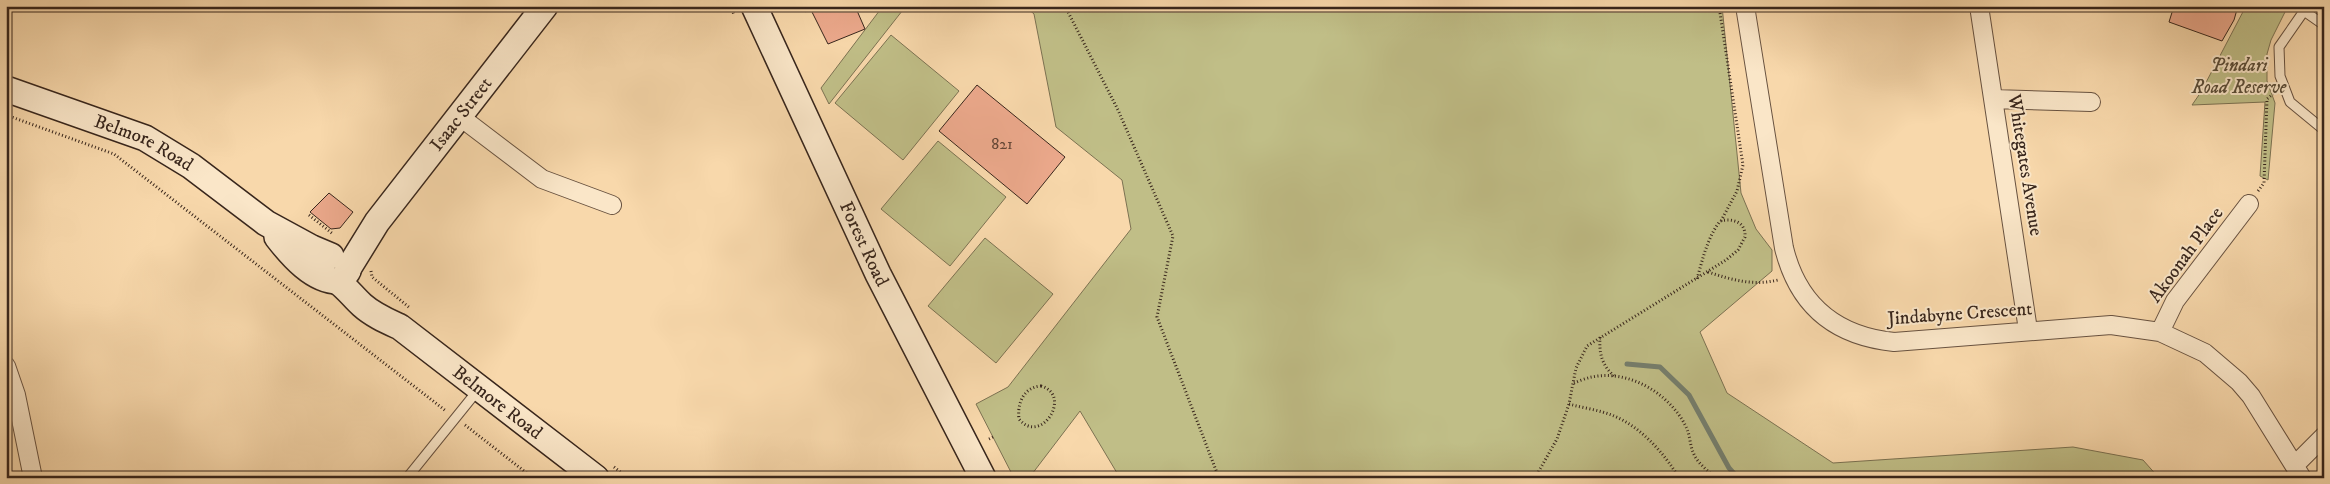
<svg xmlns="http://www.w3.org/2000/svg" width="2330" height="484" font-family="'IM FELL DW Pica',serif">
  <style>
    .green { fill: #c0be87; stroke: #7c7252 }
    .lines { fill: none; stroke-linecap: round; stroke-linejoin: round }
    .stream { stroke: #757f6e; stroke-width: 5 }
    .building { fill: #eca98c; stroke: #38261c }
    .lane-casing { stroke: #685240; stroke-width: 11 }
    .street-casing { stroke: #685240; stroke-width: 20 }
    .secondary-casing { stroke: #38261c; stroke-width: 28 }
    .path { stroke: #38261c; stroke-width: 3; stroke-dasharray: 1 2.5; stroke-linecap: butt }
    .lane { stroke: #fae6c8; stroke-width: 9 }
    .street { stroke: #fae6c8; stroke-width: 18 }
    .secondary { stroke: #fae6c8; stroke-width: 25 }
    .labels { text-anchor: middle; dominant-baseline: central; stroke-width: 4; stroke-linejoin: round; paint-order: stroke }
    .number-label { font-size: 16px; fill: #654738 }
    .park-label { font-size: 19px; font-style: italic; fill: #5a4c37; stroke: #fae6c8 }
    .street-label { font-size: 19px; fill: #38261c; stroke: #fae6c8 }
  </style>
  <rect width="100%" height="100%" fill="#f8d8ab"/>
  <filter id="stains"><feTurbulence type="fractalNoise" baseFrequency=".004" numOctaves="4"/><feColorMatrix values="0 0 0 0 .2 0 0 0 0 .09 0 0 0 0 .02 0 0 0 .5 -.17"/></filter>
  <radialGradient id="worn" r=".72"><stop offset=".6" stop-color="#630" stop-opacity="0"/><stop offset="1" stop-color="#630" stop-opacity=".3"/></radialGradient>
  <path class="green" d="M883,6H906L829,104L821,88Z
    M1025,6H1722L1741,193L1756,229L1772,250V271L1700,332L1727,393L1833,463L2073,447L2143,460L2159,478H1120L1080,411L1029,478H1014L976,404L1008,387L1131,229L1122,180L1056,127L1034,14Z
    M2246,6H2288L2271,40L2267,54V81L2275,103L2268,180L2260,176L2265,102L2192,105L2201,92Z
    M891,35L959,91L903,160L835,103Z
    M938,141L1006,197L950,266L881,209Z
    M985,238L1053,294L996,363L928,306Z"/>
  <g class="lines">
    <path class="stream" d="M1627,364L1660,367L1689,395L1729,468L1738,478"/>
  </g>
  <path class="building" d="M802,6H855L865,29L828,44L810,8L805,12Z
    M2174,6H2193L2207,11L2209,6H2238L2234,20L2222,41L2169,22Z
    M977,85L1065,157L1027,204L939,131Z
    M329,193L353,212L340,228L331,229L310,212Z"/>
  <g class="lines">
    <defs>
      <path id="lane" d="M2305,6L2304,11L2279,47L2280,76L2290,102L2324,130
        M2304,11L2324,25
        M407,478L478,390"/>
      <path id="street" d="M1745,6L1784,248C1798,305 1835,336 1894,342L2111,325L2160,332L2205,353L2239,382L2251,396L2302,478
        M1979,6L2028,330
        M1993,99L2091,102
        M459,116L542,179L612,205
        M2160,332L2175,301L2249,204
        M6,366L16,395L33,478
        M2295,465L2324,436"/>
      <g id="secondary">
        <path id="s1" d="M754,6L878,274L983,478"/>
        <path id="s2" d="M6,89L145,138L191,166L266,223L312,248L331,256"/>
        <path d="M277,237C291,255 313,281 338,281L343,278L348,271"/>
        <path id="s3" d="M348,269L377,222L545,6"/>
        <path id="s4" d="M337,281C347,288 353,297 362,305C373,315 387,321 400,327L596,478"/>
      </g>
    </defs>
    <use href="#lane" class="lane-casing"/>
    <use href="#street" class="street-casing"/>
    <use href="#secondary" class="secondary-casing"/>
    <path class="path" d="M731,6L734,15
      M1065,6L1118,110L1173,236L1157,317L1219,478
      M1719,6L1743,165L1737,191L1721,221
      M6,115L114,154L446,411
      M2258,191L2264,183L2267,99L2274,93
      M309,215L333,234
      M371,271L372,277L410,308
      M1708,272C1732,280 1753,286 1778,280
      M1600,337C1599,354 1602,365 1614,376
      M1574,383C1579,381 1586,378 1592,377C1630,369 1672,395 1687,429C1690,436 1690,445 1693,452C1697,463 1707,470 1716,478
      M1041,386C1073,395 1041,446 1019,419C1017,403 1024,387 1041,386Z
      M1569,404C1583,408 1600,410 1614,416C1641,427 1665,454 1679,478
      M465,425L533,478
      M989,439L993,437
      M614,467L628,478
      M1535,478L1557,439L1569,404L1576,368L1587,346L1726,260L1738,250L1745,237C1746,222 1733,218 1720,221C1707,239 1703,258 1697,279"/>
    <use href="#lane" class="lane"/>
    <use href="#street" class="street"/>
    <use href="#secondary" class="secondary"/>
  </g>
  <g class="labels">
    <g class="number-label">
      <text x="1002" y="144">821</text>
    </g>
    <g class="park-label">
      <text x="2239" y="65">Pindari<tspan x="2239" dy="22">Road Reserve</tspan></text>
    </g>
    <g class="street-label">
      <text stroke="none"><textPath href="#s3" startOffset="192">Isaac Street</textPath></text>
      <text stroke="none"><textPath href="#s2" startOffset="148">Belmore Road</textPath></text>
      <text transform="translate(2025 165) rotate(81)">Whitegates Avenue</text>
      <text stroke="none"><textPath href="#s1" startOffset="262">Forest Road</textPath></text>
      <text transform="translate(2186 255) rotate(-54)">Akoonah Place</text>
      <text transform="translate(1960 314) rotate(-4)">Jindabyne Crescent</text>
      <text stroke="none"><textPath href="#s4" startOffset="202">Belmore Road</textPath></text>
    </g>
  </g>
  <rect width="2330" height="484" fill="none" stroke="#f8d8ab" stroke-width="25"/>
  <rect x="8" y="8" width="2315" height="469" fill="none" stroke="#38261c" stroke-width="2.5"/>
  <rect x="12" y="12" width="2305" height="459" fill="none" stroke="#38261c"/>
  <rect width="100%" height="100%" filter="url(#stains)"/>
  <rect width="100%" height="100%" fill="url(#worn)"/>
</svg>
